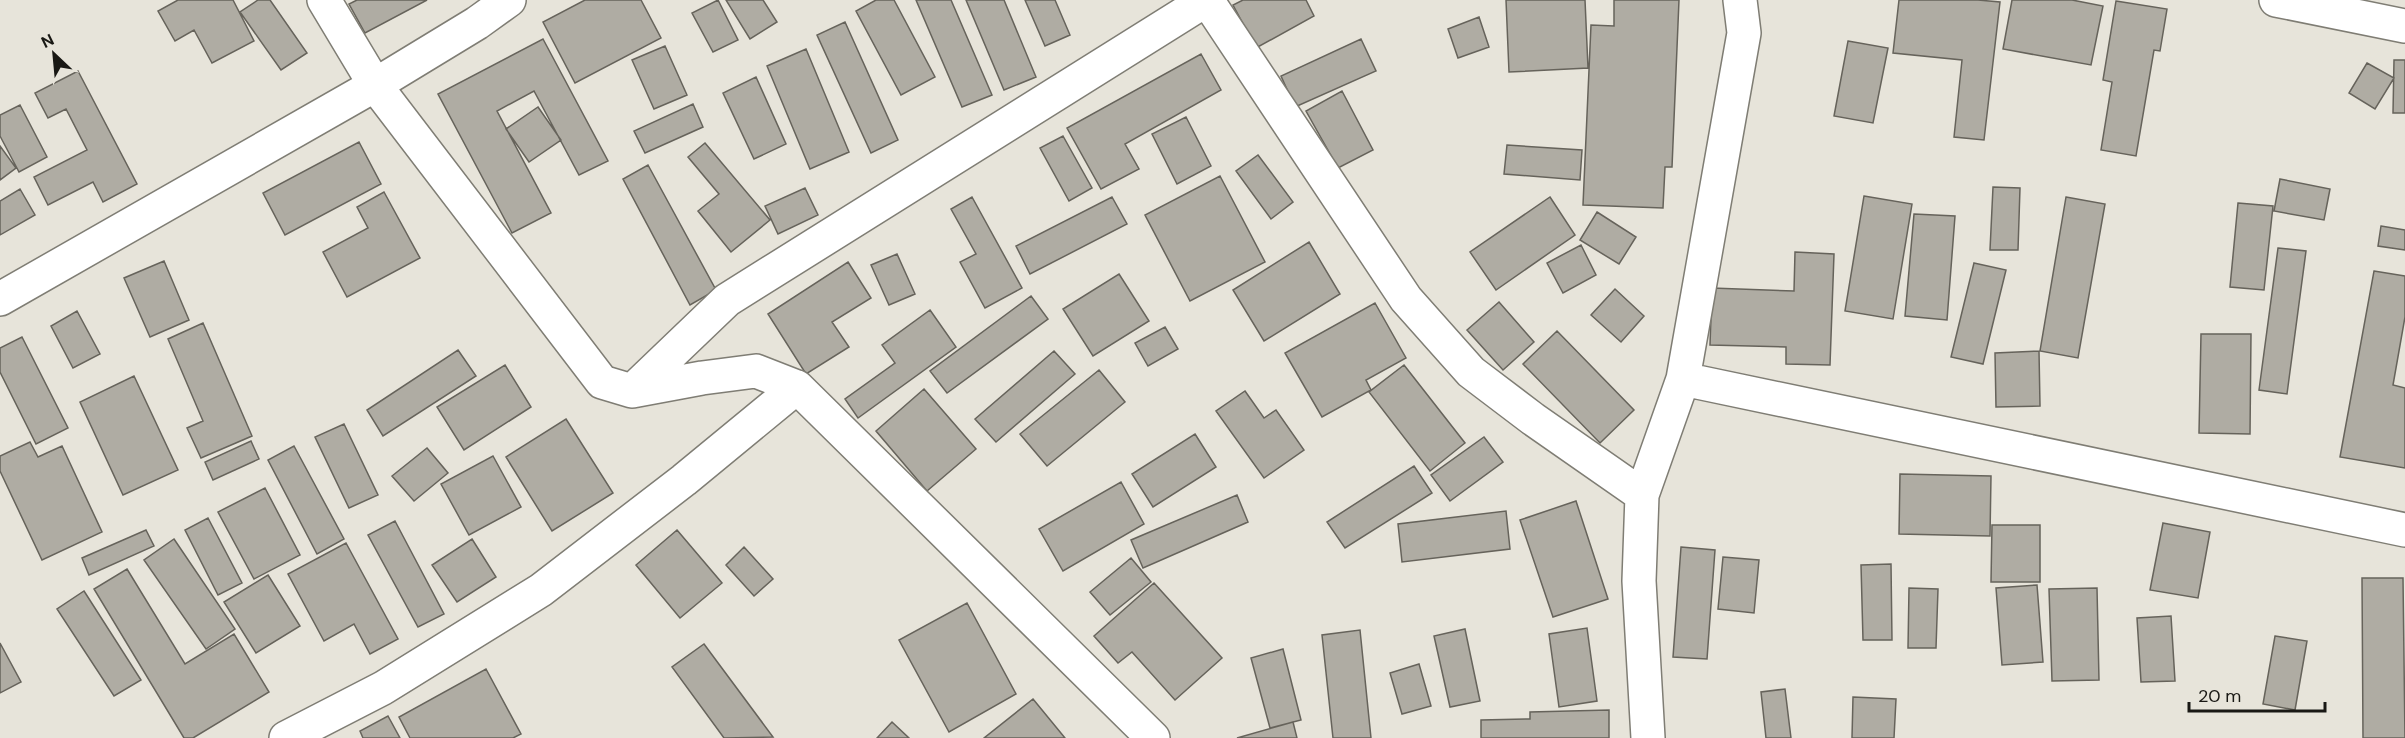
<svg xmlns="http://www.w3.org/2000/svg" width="2405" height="738" font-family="'DM Sans',sans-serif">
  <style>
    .building { fill: #afaca3; stroke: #66635b; stroke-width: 1.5 }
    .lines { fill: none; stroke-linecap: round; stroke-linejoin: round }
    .street-casing { stroke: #7f7d74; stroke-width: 36 }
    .secondary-casing { stroke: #7f7d74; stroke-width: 36 }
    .street { stroke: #fff; stroke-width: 33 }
    .secondary { stroke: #fff; stroke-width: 33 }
  </style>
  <rect width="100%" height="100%" fill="#e7e4da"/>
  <path class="building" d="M178,0H233L254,41L212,63L194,30L175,41L158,11Z
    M258,0H270L307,53L281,70L240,12Z
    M357,0H427L365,33L349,4Z
    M585,0H641L661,38L575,83L543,22Z
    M718,0L738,40L713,52L692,13Z
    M726,0H763L777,22L750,39Z
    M876,0H894L935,77L901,95L856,11Z
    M916,0H951L992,95L962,107Z
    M966,0H1004L1036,77L1004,90Z
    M1025,0H1055L1070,35L1045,46Z
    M1243,0H1306L1314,16L1256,48L1233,5Z
    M1506,0H1585L1588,68L1509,72Z
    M1614,0H1679L1672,167H1665L1663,208L1583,205L1591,25L1614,26Z
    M1899,0H1978L2000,2L1984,140L1954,137L1962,60L1893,53Z
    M2012,0H2072L2103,6L2091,65L2003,49Z
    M2116,1L2167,9L2160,51L2154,50L2136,156L2101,150L2112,82L2103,80Z
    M1479,17L1489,47L1458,58L1448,29Z
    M845,22L898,140L871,153L817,35Z
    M543,39L608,161L579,175L534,91L497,111L551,213L512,233L438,94Z
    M1361,39L1376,71L1295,107L1281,76Z
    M1848,41L1888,48L1873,123L1834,116Z
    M665,46L687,95L654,109L632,60Z
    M806,49L849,152L810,169L767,66Z
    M1201,54L1221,90L1125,144L1139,169L1101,189L1067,128Z
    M2394,60H2405V113H2393Z
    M2367,63L2394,78L2375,109L2349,93Z
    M78,71L137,184L103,202L93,182L48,205L34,177L87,150L66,109L48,118L35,93Z
    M756,77L786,144L754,159L723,93Z
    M1342,91L1373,150L1338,168L1306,111Z
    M693,104L703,127L645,153L634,131Z
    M20,105L47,157L19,172L0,136V115Z
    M538,107L561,140L529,162L506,129Z
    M1186,117L1211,166L1177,184L1152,134Z
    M1063,136L1092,188L1069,201L1040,148Z
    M359,142L381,184L285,235L263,193Z
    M705,143L770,220L731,252L698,211L719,194L688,157Z
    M1507,145L1582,150L1580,180L1504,174Z
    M0,146L16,168L0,180Z
    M1258,155L1293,202L1271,219L1236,171Z
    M648,165L716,290L690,305L623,179Z
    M1220,176L1265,262L1190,301L1145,215Z
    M2280,179L2330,189L2324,220L2274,211Z
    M1993,187L2020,188L2018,250H1990Z
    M805,188L818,215L778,234L765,206Z
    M20,189L35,215L0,235V201Z
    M384,192L420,258L347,297L323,252L368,228L357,207Z
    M1864,196L1912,204L1893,319L1845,311Z
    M972,197L1022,288L985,308L960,262L976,254L951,209Z
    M1112,197L1127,224L1030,274L1016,246Z
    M1550,197L1575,235L1496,290L1470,252Z
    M2066,197L2105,204L2078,358L2040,351Z
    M2238,203L2273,206L2264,290L2230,287Z
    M1597,212L1636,237L1619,264L1580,240Z
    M1914,214L1955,216L1947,320L1905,316Z
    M2381,226L2405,230V250L2378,246Z
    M1309,242L1340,294L1264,341L1233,290Z
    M1581,245L1596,275L1563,293L1547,263Z
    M2278,248L2306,251L2287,394L2259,390Z
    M1795,252L1834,254L1830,365L1786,364V347L1710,345L1712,288L1794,291Z
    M897,254L915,294L889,305L871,265Z
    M164,261L189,320L150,337L124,278Z
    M848,262L871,298L832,322L849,347L806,374L768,314Z
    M1974,263L2006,270L1983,364L1951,357Z
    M2374,271L2405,276V317L2393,385L2405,388V468L2340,457Z
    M1119,274L1149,321L1093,356L1063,309Z
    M1615,289L1644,316L1621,342L1591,315Z
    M1031,296L1048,319L947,393L930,371Z
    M1499,302L1534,342L1503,370L1467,330Z
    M1375,303L1406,358L1366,380L1371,390L1322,417L1285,353Z
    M930,310L956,347L858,418L845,399L895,363L882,345Z
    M77,311L100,354L73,368L51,326Z
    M203,323L252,436L201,458L187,428L203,421L168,339Z
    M1165,327L1178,349L1148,366L1135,343Z
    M1557,331L1634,410L1600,443L1523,364Z
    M2201,334H2251L2250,434L2199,433Z
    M22,337L68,428L36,444L0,372V348Z
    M458,350L476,376L383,436L367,410Z
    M1054,351L1075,374L996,442L975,419Z
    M2039,351L2040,406L1996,407L1995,353Z
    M505,365L531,407L464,450L437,407Z
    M1404,365L1465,443L1430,471L1369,392Z
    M1099,370L1125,402L1047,466L1020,434Z
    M134,376L178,470L123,495L80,402Z
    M924,389L976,449L927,491L876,431Z
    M1245,391L1264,418L1276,410L1304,450L1264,478L1216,411Z
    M566,419L613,493L552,531L506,457Z
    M344,424L378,495L349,508L315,437Z
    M1195,434L1216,467L1153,507L1132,474Z
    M1484,437L1503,462L1450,501L1431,475Z
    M251,441L259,459L213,480L205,462Z
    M30,442L38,457L62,446L102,532L42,560L0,471V456Z
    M294,446L344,539L317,554L268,460Z
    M427,448L448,473L414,501L392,476Z
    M493,456L521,507L469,535L441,484Z
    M1414,466L1432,493L1345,548L1327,522Z
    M1900,474L1991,476L1990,536L1899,534Z
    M1121,482L1144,524L1063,571L1039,529Z
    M265,488L300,555L254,579L218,512Z
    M1237,495L1248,522L1143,568L1131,540Z
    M1576,501L1608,599L1553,617L1520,520Z
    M1506,511L1510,549L1402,562L1398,524Z
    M208,518L242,583L218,595L185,530Z
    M395,521L444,614L418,627L368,535Z
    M2163,523L2210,532L2198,598L2150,590Z
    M1992,525H2040V582H1991Z
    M146,530L154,546L89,575L82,558Z
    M677,530L722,583L680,618L636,565Z
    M174,539L235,629L206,649L144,560Z
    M472,539L496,577L457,602L432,565Z
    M346,543L398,639L370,654L354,624L324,641L288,574Z
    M744,547L773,579L754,596L726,565Z
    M1681,547L1715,550L1707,659L1673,657Z
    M1723,557L1759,560L1754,613L1718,609Z
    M1131,558L1151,582L1110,615L1090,592Z
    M1891,564L1892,640H1863L1861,565Z
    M127,569L185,664L234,634L269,692L193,738H184L94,589Z
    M268,575L300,626L256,653L224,602Z
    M2362,578H2403L2405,738H2363Z
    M1154,583L1222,658L1175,700L1132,652L1118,663L1094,636Z
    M2037,585L2043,662L2002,665L1996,588Z
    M1909,588L1938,589L1936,648H1908Z
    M2097,588L2099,680L2052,681L2049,589Z
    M84,591L141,680L114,696L57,609Z
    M967,603L1016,694L949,732L899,640Z
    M2171,616L2175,681L2141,682L2137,618Z
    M1587,628L1597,701L1559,707L1549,634Z
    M1465,629L1480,701L1450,707L1434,636Z
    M1360,630L1371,738H1333L1322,635Z
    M2275,636L2307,641L2295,710L2263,704Z
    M0,643L21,682L0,693Z
    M704,644L773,737L724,738L672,667Z
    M1283,649L1301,720L1270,728L1251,658Z
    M1419,664L1431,706L1402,714L1390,673Z
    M486,669L521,734L513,738H410L399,717Z
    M1785,689L1791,738H1766L1761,692Z
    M1853,697L1896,699L1894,738H1852Z
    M1033,699L1065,738H984Z
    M1609,710V738H1481V720L1530,719V712Z
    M388,716L400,738H363L360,731Z
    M892,722L909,738H877Z
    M1293,722L1297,738H1237Z"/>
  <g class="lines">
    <defs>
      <path id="street" d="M324,0L375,85L602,382L632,391L702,378L756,371L797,387L1153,738
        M1207,0L1406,299L1471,372L1533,419L1642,495
        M2276,0L2405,26
        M1683,379L2405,530
        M632,391L727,300L1206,0
        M286,738L383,688L541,590L684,480L797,387
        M1648,738L1639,581L1642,495L1683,379L1744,33L1740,0"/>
      <path id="secondary" d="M0,299L375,85L477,23L509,0"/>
    </defs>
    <use href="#street" class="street-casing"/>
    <use href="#secondary" class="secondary-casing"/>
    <use href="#street" class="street"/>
    <use href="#secondary" class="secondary"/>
  </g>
  <g transform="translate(54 54) rotate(334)" stroke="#e7e4da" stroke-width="4.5" paint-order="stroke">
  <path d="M0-4.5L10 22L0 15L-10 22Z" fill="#191814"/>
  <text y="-9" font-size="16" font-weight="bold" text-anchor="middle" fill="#191814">N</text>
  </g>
  <path d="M2189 702v9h136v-9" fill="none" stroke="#191814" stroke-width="3"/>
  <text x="2198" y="702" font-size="18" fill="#191814" stroke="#e7e4da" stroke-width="4.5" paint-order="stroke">20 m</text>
</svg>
